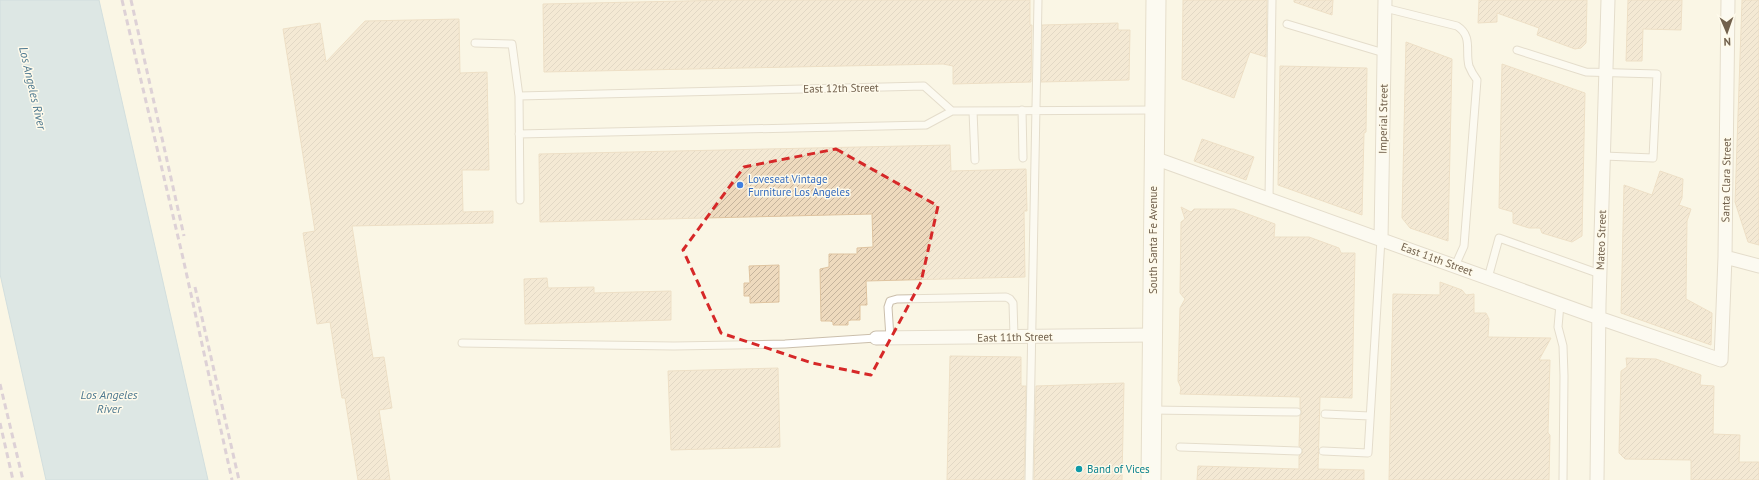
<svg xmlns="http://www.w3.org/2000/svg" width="1759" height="480" font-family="'PT Sans',sans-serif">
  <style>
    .water { fill: #bbd5e3; stroke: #a2c2d4 }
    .building { fill: url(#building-hatch); stroke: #dfc4a0 }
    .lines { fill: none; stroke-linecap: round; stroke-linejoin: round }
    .lane-casing { stroke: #cbbfac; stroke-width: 9 }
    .street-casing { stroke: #cbbfac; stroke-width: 15 }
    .secondary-casing { stroke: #cec1aa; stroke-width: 21 }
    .lane { stroke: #fff; stroke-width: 7 }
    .street { stroke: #fff; stroke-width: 13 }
    .secondary { stroke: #fff; stroke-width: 19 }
    .rail { stroke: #bba4c3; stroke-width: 3; stroke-dasharray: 6 4; stroke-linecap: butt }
    .marked { fill: none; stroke: #d62828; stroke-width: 3; stroke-dasharray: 8 5; stroke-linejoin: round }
    .shop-dot { fill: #3f7fe0; stroke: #fefaeb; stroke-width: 1.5 }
    .culture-dot { fill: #0f9aa8; stroke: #fefaeb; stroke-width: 1.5 }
    .labels { text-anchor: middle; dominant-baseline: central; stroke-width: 3; stroke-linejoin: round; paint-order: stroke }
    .street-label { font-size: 11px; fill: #71604c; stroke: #fefaeb }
    .shop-label { font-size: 11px; fill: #366cbe; stroke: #fefaeb; text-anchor: start }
    .culture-label { font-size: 11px; fill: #0d838f; stroke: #fefaeb; text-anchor: start }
    .water-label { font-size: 12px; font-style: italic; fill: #4e7990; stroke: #fefaeb }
  </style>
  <defs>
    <pattern id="building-hatch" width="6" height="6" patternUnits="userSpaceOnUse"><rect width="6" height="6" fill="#eedabe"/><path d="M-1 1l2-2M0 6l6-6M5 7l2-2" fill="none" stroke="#c5b49d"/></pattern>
  </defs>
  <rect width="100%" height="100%" fill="#faf6e5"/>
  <path class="water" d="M0,0H99L208,480H46L0,274Z"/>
  <path class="building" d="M730,0H1030V25H1032L1031,82L953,84V66L943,64L544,72L543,4Z
    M1183,0H1267L1266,57L1250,52L1234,98L1182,79Z
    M1294,0H1333L1332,15L1294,2Z
    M1479,0H1587L1586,43L1581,48L1575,49L1537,35L1539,28L1497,13V22L1478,23Z
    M1628,0H1682L1681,30L1643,29L1642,61H1626Z
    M1742,0H1759V245L1748,242L1735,202Z
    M459,19L460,73L487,72L489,170H462L463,212L493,211V223L352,226L373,358L384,357L392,408L379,410L390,480H358L345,398H342L330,322L317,324L303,233L315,231L283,29L320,23L326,62L365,21Z
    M1118,23V30H1130L1129,80L1041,82L1042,25Z
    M1406,42L1452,59L1448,241L1410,228L1402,218Z
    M1502,64L1585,93L1582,236L1572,242L1542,233L1540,228H1529L1513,223V212L1499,208Z
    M1280,66L1367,68L1366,132L1364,133L1362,215L1278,185Z
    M1202,139L1254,157L1246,180L1194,161Z
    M950,145L951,171L1026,169L1027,211H1024L1025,277L866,281L867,305H860V320H851L848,321V325H833V322L830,321H821L820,269L829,267V254H857V248L873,247L872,214L540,222L539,154Z
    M1660,171L1683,179L1682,198L1679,205L1691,209L1687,221L1686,299L1712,313L1711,345L1621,313L1624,185L1652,195Z
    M1181,207L1191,212L1194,209H1234L1275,224L1274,237H1309L1339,248L1341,253H1355L1352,398L1320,397L1318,469L1364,470V480H1197L1198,466L1299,469V456L1303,452L1299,446L1300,416L1302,412L1300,408V397L1180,394L1181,388L1178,381L1180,308L1185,299L1180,293L1181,222L1185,219Z
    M779,265V302L750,303V296H744V283H750L749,266Z
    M547,278L548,288L594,287V293L671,291V320L525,324L524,279Z
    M1440,282L1462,290L1466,295L1474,294V313H1486L1489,319L1488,337L1551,338L1539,360H1550L1548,433L1550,435L1549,480H1389L1393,294L1440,295Z
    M950,356L1021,357V386H1026L1024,480H947Z
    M1626,358L1656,359L1701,375L1700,385L1714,386L1713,434L1740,435L1739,462H1759V480H1691V460L1625,459L1619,453L1621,371L1627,367Z
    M778,368L780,447L671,450L668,371Z
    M1124,383L1122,480H1034L1036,386Z"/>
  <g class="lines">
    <defs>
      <path id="lane" d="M1385,8L1457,26C1473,36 1465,51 1469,66C1471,71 1474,76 1477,80L1464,246L1455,266
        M1287,24L1384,53
        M475,43L512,44L519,96L520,200
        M1517,50L1586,72L1657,74L1653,158L1604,156
        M519,96L924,86L952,111L1154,110
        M1022,110L1023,158
        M973,111L975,160
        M519,134L926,125L952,111
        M1269,198L1272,0
        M1488,278L1499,238L1600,274
        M1560,304L1558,327L1563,346L1564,376L1563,480
        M890,338L888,307L890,301L897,299L1006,297L1010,299L1013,303L1014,336
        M462,343L674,346L785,344L876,338
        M1152,410L1297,412
        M1325,414L1370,416
        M1180,447L1298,451
        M1323,451L1368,453L1381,239
        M1029,480C1033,320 1034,160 1038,0"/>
      <path id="street" d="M1154,158L1599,318L1721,360L1725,257L1728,0
        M1381,239L1385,0
        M1725,257L1759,266
        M876,338L1153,335
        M1597,480L1599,304L1608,0"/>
      <path id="secondary" d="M1151,480L1156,0"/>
    </defs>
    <use href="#lane" class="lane-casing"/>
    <use href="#street" class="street-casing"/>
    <use href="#secondary" class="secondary-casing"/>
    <use href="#lane" class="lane"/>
    <use href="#street" class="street"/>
    <use href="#secondary" class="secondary"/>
    <path class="rail" d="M122,0L183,258L232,480
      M131,0L184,236
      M195,287L239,480
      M0,384L23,480
      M0,423L13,480"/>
  </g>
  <path d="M0 0H1759V480H0ZM836,149L938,206L921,282L871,375L812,363L721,333L683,250L744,167Z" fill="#faf6e5" fill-opacity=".55" fill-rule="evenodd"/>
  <path class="marked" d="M836,149L938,206L921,282L871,375L812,363L721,333L683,250L744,167Z"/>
  <circle class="shop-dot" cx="740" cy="185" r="4"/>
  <circle class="culture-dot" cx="1079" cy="469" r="4"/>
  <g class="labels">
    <g class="street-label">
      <text transform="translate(841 88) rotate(-1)">East 12th Street</text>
      <text transform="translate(1383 119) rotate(-89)">Imperial Street</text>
      <text transform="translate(1726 180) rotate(-89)">Santa Clara Street</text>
      <text transform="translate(1153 240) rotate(-90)">South Santa Fe Avenue</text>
      <text transform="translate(1601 240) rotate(-88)">Mateo Street</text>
      <text transform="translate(1437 259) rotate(20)">East 11th Street</text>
      <text transform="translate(1015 337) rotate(-1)">East 11th Street</text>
    </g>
    <g class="shop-label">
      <text x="748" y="179">Loveseat Vintage<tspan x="748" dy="13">Furniture Los Angeles</tspan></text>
    </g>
    <g class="culture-label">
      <text x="1087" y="469">Band of Vices</text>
    </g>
    <g class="water-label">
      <text transform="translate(33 88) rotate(77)">Los Angeles River</text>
      <text x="109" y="394">Los Angeles<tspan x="109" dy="14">River</tspan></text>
    </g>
  </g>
  <g transform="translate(1727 32) rotate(178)" stroke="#fefaeb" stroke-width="3" paint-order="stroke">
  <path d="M0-3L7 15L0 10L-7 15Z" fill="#71604c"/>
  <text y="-6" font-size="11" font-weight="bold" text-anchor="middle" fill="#71604c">N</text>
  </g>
</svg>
